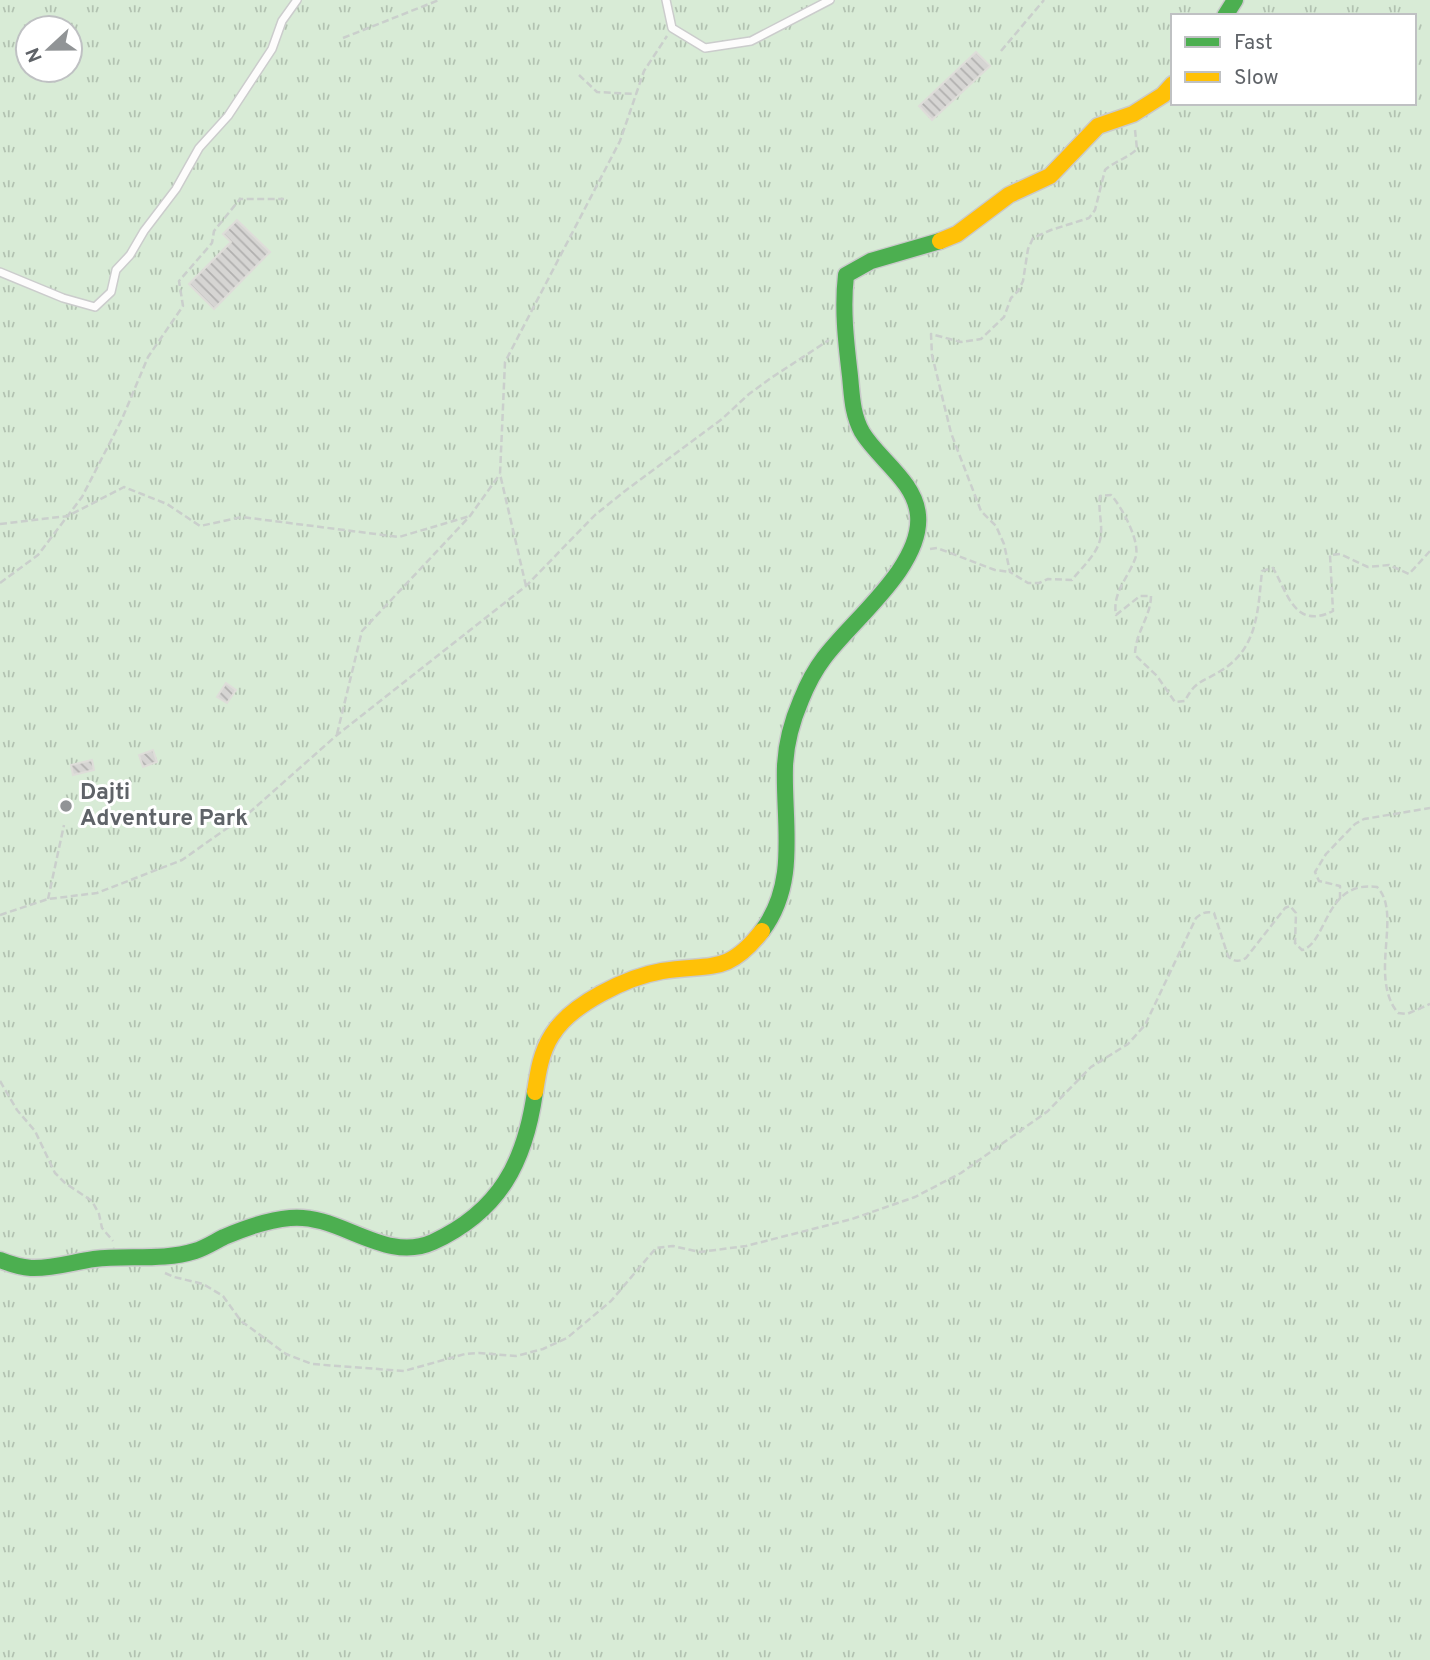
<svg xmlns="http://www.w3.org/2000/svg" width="1430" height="1660" font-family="Overpass,sans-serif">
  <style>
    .grass { fill: url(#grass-tufts); fill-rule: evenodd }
    .building { fill: url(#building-back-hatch); stroke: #deddd9; stroke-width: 2 }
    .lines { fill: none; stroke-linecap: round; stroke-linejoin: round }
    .lane-casing { stroke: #cbcccc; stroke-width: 10 }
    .fast-casing { stroke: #cacacb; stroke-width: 19 }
    .slow-casing { stroke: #cacacb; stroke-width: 19 }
    .path { stroke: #cacfcc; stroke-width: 2.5; stroke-dasharray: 7 3.5; stroke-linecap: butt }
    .lane { stroke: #fdfcfc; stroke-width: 7 }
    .fast { stroke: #4caf50; stroke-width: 16 }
    .slow { stroke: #ffc107; stroke-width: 16 }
    .poi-dot { fill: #919496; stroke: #fff; stroke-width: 2.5 }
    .labels { text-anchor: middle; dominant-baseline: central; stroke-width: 6; stroke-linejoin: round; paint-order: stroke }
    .poi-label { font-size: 23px; font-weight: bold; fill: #5f6368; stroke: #fff; text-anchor: start }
  </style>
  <defs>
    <pattern id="grass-tufts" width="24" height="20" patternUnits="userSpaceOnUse" patternTransform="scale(1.75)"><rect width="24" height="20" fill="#d8ebd6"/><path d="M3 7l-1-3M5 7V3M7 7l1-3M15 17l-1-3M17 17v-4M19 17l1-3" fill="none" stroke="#b2c2b1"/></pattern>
    <pattern id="building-back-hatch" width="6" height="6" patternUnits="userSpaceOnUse" patternTransform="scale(1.75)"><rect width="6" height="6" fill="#d6d5d3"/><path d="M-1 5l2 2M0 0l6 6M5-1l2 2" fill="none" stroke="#b1b0af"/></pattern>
  </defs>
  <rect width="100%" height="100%" fill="#efeeea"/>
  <path class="grass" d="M0,0H1430V1660H0ZM1173,16H1414V103H1173ZM28,28H70V70H28Z"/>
  <path class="building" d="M976,52L990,66L932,120L919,106Z
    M237,220L270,252L214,309L189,284L231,242L223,234Z
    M226,683L236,690L227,703L217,697Z
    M153,750L157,762L143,767L139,755Z
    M92,760L94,770L73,775L71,765Z"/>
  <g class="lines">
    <defs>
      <path id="lane" d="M666,0L672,28L705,48L751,41L830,0
        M0,272L63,298L95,307L111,292L116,270L130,255L144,231L176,189L199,148L228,116L272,49L282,21L297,0"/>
      <path id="fast" d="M1225,16L1235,0
        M762,931C799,882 783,823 785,766C786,743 792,721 801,700C807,685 814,671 824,658C852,620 923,566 918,515C915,481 878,459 862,432C852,414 852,395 850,376C846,342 842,309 846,275L871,261L940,241
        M0,1260C10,1264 20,1267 31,1268C52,1269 73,1262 94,1259C127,1255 163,1261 195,1251C205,1248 214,1242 224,1237C245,1228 267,1220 290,1218C340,1213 384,1264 433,1242C500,1211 525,1162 535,1092"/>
      <path id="slow" d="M940,241L957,234L1009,195L1050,176L1098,126L1133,114L1163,95L1173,84
        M535,1092C538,1072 541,1052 552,1035C571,1004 627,977 662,971C710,963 727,976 762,931"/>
    </defs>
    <use href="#lane" class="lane-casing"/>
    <use href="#fast" class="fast-casing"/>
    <use href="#slow" class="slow-casing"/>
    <path class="path" d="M343,38L439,0
      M1001,51L1044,0
      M579,75L597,92L636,94
      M1135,130L1137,149C1128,158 1115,161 1105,170L1095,210L1089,218L1051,230L1033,238L1028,249L1023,281L1018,291L1011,298L1004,317L981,339L961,342L931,334L932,355L951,433L981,511L996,526L1004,544L1010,572L1028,583H1039L1048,579L1072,580C1082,567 1100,552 1101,534C1102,521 1098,509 1100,496L1111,495C1122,507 1142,544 1135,559C1128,578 1112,593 1116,615L1140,596H1151C1151,616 1135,633 1135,655L1157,676L1175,702L1185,701C1195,680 1204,682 1222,670C1258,648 1258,609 1262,571L1273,568C1288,594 1295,630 1333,611L1330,555L1340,554L1368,567L1389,565L1409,574L1430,551
      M0,524L68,516L124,487L167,504L200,526L242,517L399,537L470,516
      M930,549L937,548L995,570L1010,572
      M0,583L38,555L82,497L122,419L148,357L183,306L179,281L212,243L214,231L240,199H284
      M526,586L500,474L505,362L620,141L644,71L667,36
      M337,734L362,631L470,516L500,474
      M48,899L64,825
      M1340,899V886L1319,881L1315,872L1326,854L1355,824L1364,819L1430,808
      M0,915L48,899L97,893L182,860L250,812L337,735L526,586L595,515L625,491L722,419L749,394L771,378L829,340
      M0,1081L17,1110L35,1131L55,1173L65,1183L92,1201L99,1214L102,1228L113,1241
      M165,1273L174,1277L203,1284L223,1296L241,1321L286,1354L312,1364L404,1371L465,1354L479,1353L516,1356L543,1349L567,1338L611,1301L656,1248L673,1246L700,1252L746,1246L852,1219L915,1197L961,1173L1048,1111L1091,1067L1128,1044L1145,1025L1196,918C1202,913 1206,911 1214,913L1228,956C1234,962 1239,962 1246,958L1285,908L1290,906L1296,913L1295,943L1302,950C1328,943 1324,880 1377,887C1403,913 1368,977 1398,1013L1407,1014L1430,1004"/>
    <use href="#lane" class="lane"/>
    <use href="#fast" class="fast"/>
    <use href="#slow" class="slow"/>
  </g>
  <circle class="poi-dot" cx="66" cy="806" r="7"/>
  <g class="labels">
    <g class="poi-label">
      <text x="80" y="793">Dajti<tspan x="80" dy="26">Adventure Park</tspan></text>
    </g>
  </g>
  <rect x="1171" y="14" width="245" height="91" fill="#ffffff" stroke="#bfc1c3" stroke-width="2"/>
  <rect x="1185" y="37" width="35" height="10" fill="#4caf50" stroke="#bfc1c3" stroke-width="2"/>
  <text x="1234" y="49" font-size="21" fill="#5f6368">Fast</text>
  <rect x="1185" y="72" width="35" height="10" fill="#ffc107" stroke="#bfc1c3" stroke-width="2"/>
  <text x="1234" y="84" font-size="21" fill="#5f6368">Slow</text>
  <g transform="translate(49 49) rotate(248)"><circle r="33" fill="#ffffff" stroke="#bfc1c3" stroke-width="2"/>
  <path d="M0-5L12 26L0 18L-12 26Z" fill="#919496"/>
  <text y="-10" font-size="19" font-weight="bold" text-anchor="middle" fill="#5f6368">N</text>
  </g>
</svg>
